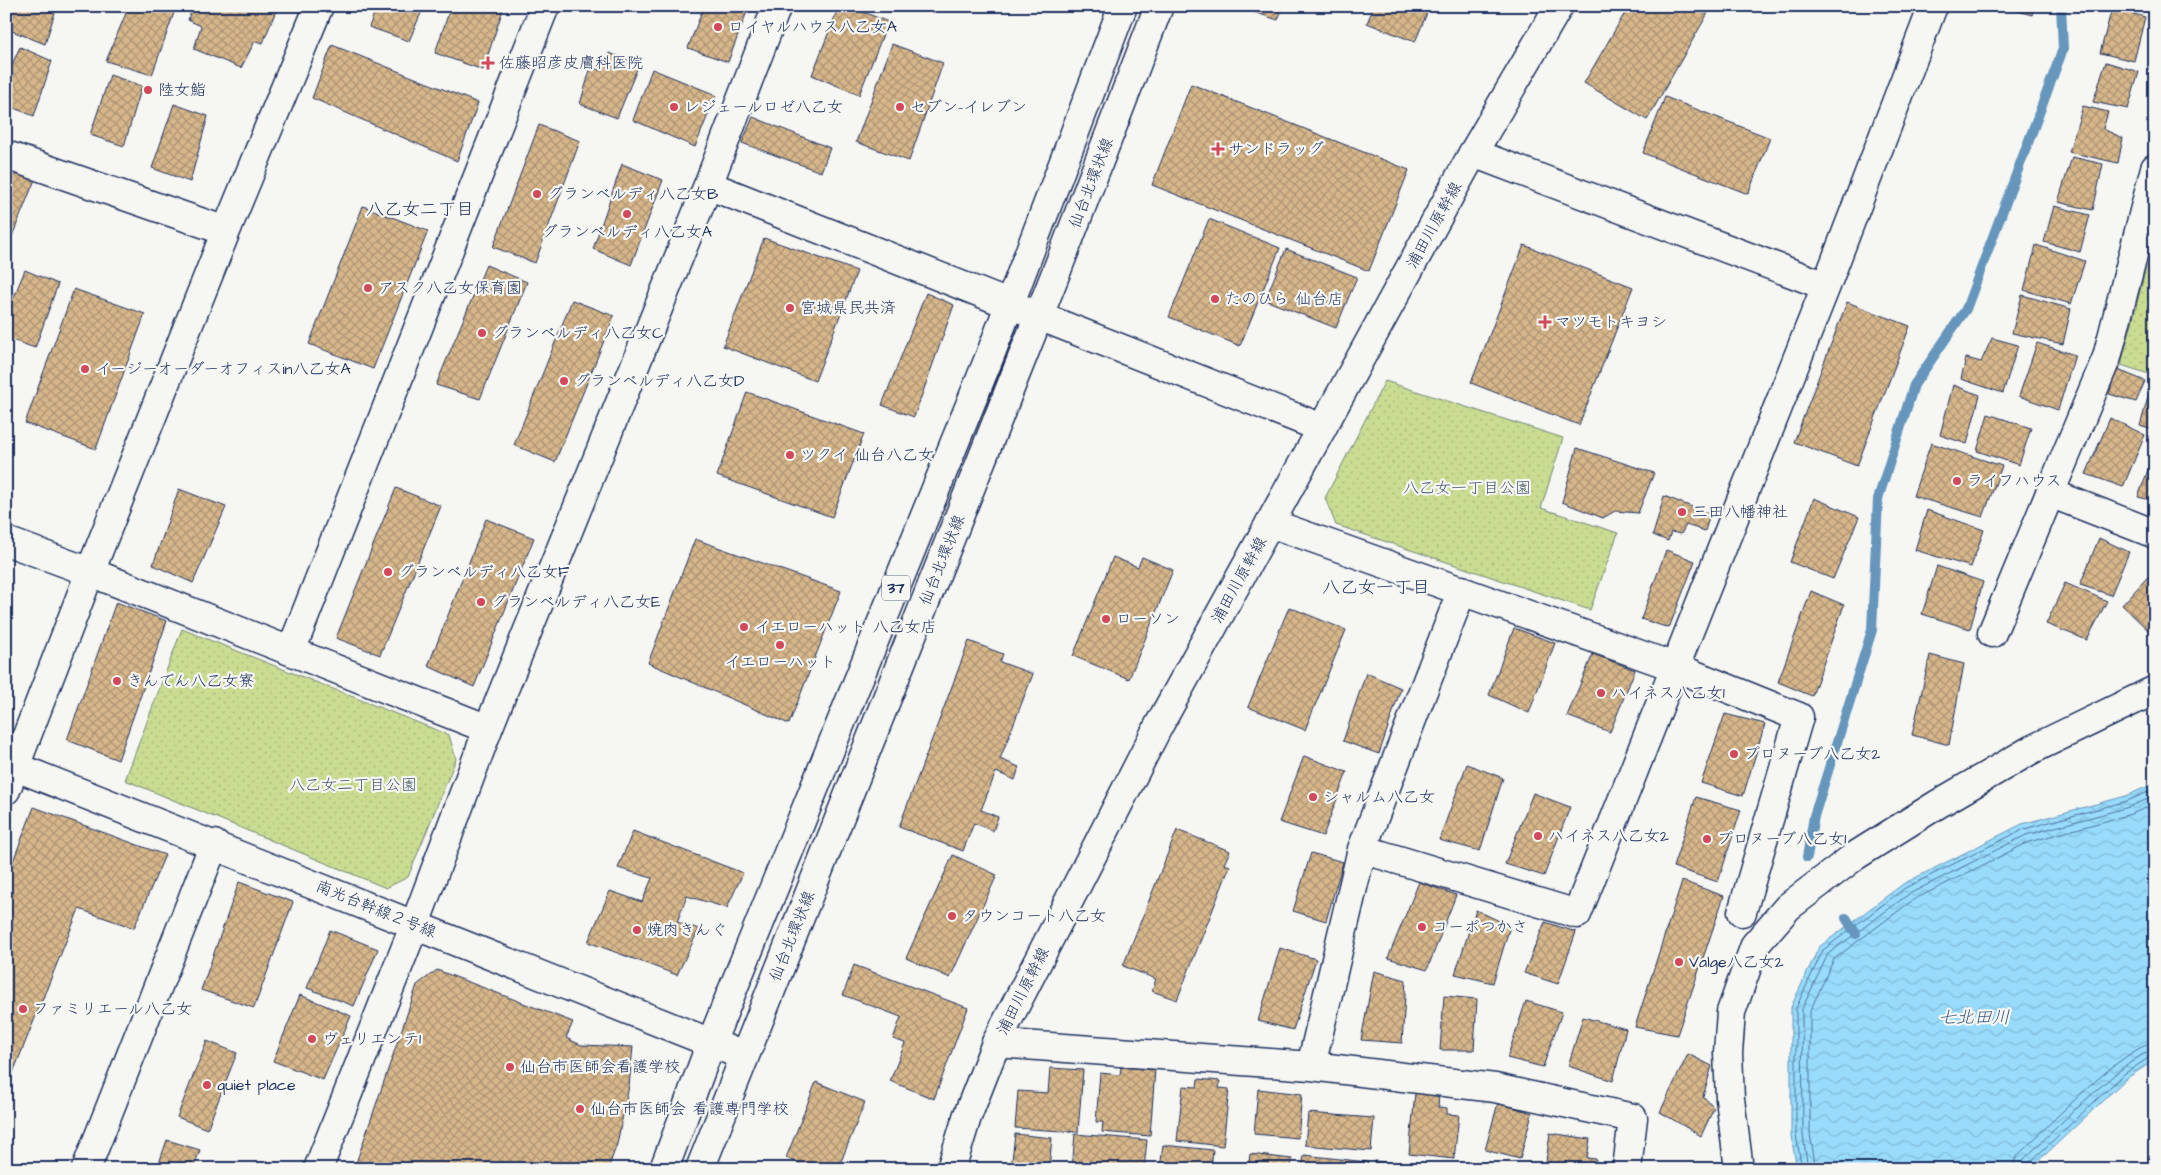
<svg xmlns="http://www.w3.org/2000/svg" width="2161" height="1175" font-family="'Architects Daughter','Klee One',sans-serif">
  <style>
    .park { fill: url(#park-dots); stroke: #728678 }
    .water { fill: url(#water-waves); stroke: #6696bc }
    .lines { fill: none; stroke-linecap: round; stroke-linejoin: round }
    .shore { stroke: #4d749d; stroke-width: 1 }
    .stream { stroke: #6696bc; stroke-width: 10 }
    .building { fill: url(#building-cross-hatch); stroke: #1b2f5e }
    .street-casing { stroke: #1b2f5e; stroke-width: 31 }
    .secondary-casing { stroke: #1b2f5e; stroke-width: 31 }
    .primary-casing { stroke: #1b2f5e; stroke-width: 31 }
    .street { stroke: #f6f6f2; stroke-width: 28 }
    .secondary { stroke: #f6f6f2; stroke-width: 28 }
    .primary { stroke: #f6f6f2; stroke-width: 28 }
    .poi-dot { fill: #d1495b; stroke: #f6f6f2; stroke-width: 2 }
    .labels { text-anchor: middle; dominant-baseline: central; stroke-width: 4.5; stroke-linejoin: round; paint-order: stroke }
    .shield { fill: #f6f6f2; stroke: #5d6b8a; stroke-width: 1 }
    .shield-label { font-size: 15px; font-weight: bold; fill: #1b2f5e }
    .poi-label { font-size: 16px; fill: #1b2f5e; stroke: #f6f6f2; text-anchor: start }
    .street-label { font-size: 16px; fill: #1b2f5e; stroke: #f6f6f2 }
    .park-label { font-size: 16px; fill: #465a6b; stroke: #f6f6f2 }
    .neighbourhood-label { font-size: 18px; fill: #1b2f5e; stroke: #f6f6f2 }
    .water-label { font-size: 18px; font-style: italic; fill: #3a5a85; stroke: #f6f6f2 }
  </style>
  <defs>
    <pattern id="park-dots" width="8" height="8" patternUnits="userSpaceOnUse" patternTransform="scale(1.25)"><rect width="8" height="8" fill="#c9dc91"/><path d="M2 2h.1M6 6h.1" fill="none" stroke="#acbd7f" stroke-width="1.8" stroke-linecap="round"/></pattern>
    <pattern id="water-waves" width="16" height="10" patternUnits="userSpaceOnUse" patternTransform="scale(1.25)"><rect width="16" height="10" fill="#98dbfb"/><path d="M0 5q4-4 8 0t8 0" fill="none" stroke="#82bcda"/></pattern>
    <pattern id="building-cross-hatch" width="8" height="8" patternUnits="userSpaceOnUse" patternTransform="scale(1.25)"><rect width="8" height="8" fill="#d7b78a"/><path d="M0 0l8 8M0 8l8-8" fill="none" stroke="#ae9574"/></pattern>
  </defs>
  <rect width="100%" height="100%" fill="#f6f6f2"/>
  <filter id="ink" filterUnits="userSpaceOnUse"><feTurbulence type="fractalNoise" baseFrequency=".02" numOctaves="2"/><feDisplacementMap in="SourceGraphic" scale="10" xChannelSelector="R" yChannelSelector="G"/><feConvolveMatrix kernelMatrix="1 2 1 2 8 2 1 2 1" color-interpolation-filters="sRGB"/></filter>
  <g filter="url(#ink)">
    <path class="park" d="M2150,252L2155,253V376L2121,365Z
      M1385,381L1563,438L1541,508L1618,533L1590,610L1336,525L1325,498Z
      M182,629L449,735L456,759L408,877L386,888L125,780Z"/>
    <path class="water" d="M2155,783V1060L2127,1078L2030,1169H1797L1791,1136V1007L1819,947L1903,884L2022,824L2126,796Z"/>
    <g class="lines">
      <path class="shore" d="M1802,1169L1796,1135V1008L1823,950L1905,888L2024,829L2127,801L2155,789
        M1808,1169L1803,1135L1802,1009L1828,954L1909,894L2026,835L2129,807L2155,796
        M1816,1169L1810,1134V1011L1834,959L1913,900L2029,842L2131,814L2155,804
        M2013,1169L2015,1160L2019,1154C2043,1131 2127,1043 2155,1043
        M2021,1169L2024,1159C2046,1138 2131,1051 2155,1050
        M2027,1169L2029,1163L2124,1074L2150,1057L2155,1056"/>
      <path class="stream" d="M1807,857L1814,816L1872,630L1878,499L1914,385L1966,309L2063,49L2061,6
        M1846,918L1856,934"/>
    </g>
    <path class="building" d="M15,6H57L45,44L7,29Z
      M129,6H162L175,10L152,75L106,61Z
      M193,6H277V8L263,43L255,41L241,68L194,49L201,26L188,20Z
      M377,6H424L409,41L369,27Z
      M451,6H504L483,70L435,53Z
      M704,6H749L728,62L688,48Z
      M839,6H849L888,22L859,95L812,75Z
      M1235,6H1283L1278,20Z
      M1374,6H1430L1415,42L1367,23Z
      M1629,6H1712L1647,120L1584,83Z
      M2000,6H2034L2032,15Z
      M2112,8L2145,17L2134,61L2100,53Z
      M892,44L943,63L909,161L856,142Z
      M332,45L478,103L457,161L312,98Z
      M20,47L52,61L34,116L6,105V78Z
      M609,53L639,64L617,118L580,104L591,67L602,71Z
      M2106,62L2139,72L2128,109L2093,102Z
      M652,69L716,95L695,147L633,120Z
      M110,75L142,86L124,146L90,135Z
      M1191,84L1409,170L1369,271L1152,185Z
      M1665,97L1770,138L1748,194L1643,153Z
      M174,104L208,116L190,182L152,168Z
      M2083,106L2108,112L2103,129L2123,138L2118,163L2069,152Z
      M753,117L830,148L821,172L742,143Z
      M539,125L580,141L535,263L493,247Z
      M2072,157L2103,164L2093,210L2058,202Z
      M622,164L663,180L631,265L593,249Z
      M6,166L36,177L6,251Z
      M363,206L428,231L373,369L309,344Z
      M2054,206L2090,215L2080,252L2044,242Z
      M1209,219L1280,248L1240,346L1169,317Z
      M764,238L857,271L815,381L723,346Z
      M1524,245L1633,287L1579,425L1471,383Z
      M2036,245L2085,261L2071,304L2024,290Z
      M1286,249L1357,277L1336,328L1265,300Z
      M486,265L527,282L480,399L436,385Z
      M25,270L58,284L35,348L6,338V316Z
      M74,289L145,314L96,449L25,423Z
      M926,293L954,305L914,417L882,405Z
      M2022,295L2071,309L2063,344L2012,333Z
      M572,300L614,316L555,462L514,445Z
      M1847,302L1910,326L1857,466L1794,442Z
      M1992,338L2018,345L2003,393L1961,379L1966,358L1981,362Z
      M2037,343L2075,355L2058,410L2019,396Z
      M2116,369L2145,381L2136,402L2109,394Z
      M2152,383L2155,384V431L2140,426Z
      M1953,385L1980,395L1967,444L1940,435Z
      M747,392L864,434L832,517L717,476Z
      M1988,414L2031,428L2019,465L1977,451Z
      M2110,418L2145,435L2123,487L2086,474Z
      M1931,443L2002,466L1983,517L1913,496Z
      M1577,448L1654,473L1638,513L1615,511L1603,518L1562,502Z
      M2155,451V501L2138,497Z
      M396,488L441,506L380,655L336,638Z
      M179,489L226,507L193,583L153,565Z
      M1664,496L1710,514L1705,531L1686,525L1681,534L1671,532L1668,541L1653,535Z
      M1814,498L1859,517L1833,579L1790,562Z
      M1927,510L1984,530L1971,567L1915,550Z
      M486,519L534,538L474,687L428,666Z
      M2099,538L2129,552L2111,595L2080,585Z
      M695,539L841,591L789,724L648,663Z
      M1666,550L1695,561L1669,628L1641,619Z
      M1113,557L1138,567L1142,557L1173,570L1129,679L1073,656Z
      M1937,566L1983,582L1970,629L1922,614Z
      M2155,569V628L2151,633L2122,605Z
      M2065,583L2107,601L2087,640L2046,624Z
      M1811,591L1844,605L1812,696L1778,682Z
      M116,602L167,621L118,760L67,740Z
      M1289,607L1346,630L1305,730L1248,707Z
      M1514,628L1555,643L1529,713L1489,695Z
      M969,641L1003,654L1000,662L1033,674L1000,759L1019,767L1015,780L996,772L981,810L998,817L993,831L974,823L963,851L899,827Z
      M1593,654L1635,670L1610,732L1567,716Z
      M1930,655L1964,664L1949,745L1912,735Z
      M1366,673L1401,688L1379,754L1343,741Z
      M1725,714L1765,724L1743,796L1701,783Z
      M1304,756L1347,772L1323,836L1279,822Z
      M1467,764L1503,778L1480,851L1439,840Z
      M1533,793L1570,807L1544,876L1505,864Z
      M1696,797L1741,810L1718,882L1673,867Z
      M34,807L165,855L134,928L79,909L6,1090V879Z
      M1177,830L1230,851L1224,864L1230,866L1177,1000L1152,991L1156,979L1123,966Z
      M633,831L743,873L727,908L687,896L677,922L699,929L677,975L588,942L610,891L642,902L652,878L618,868Z
      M1311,853L1343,862L1326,921L1293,911Z
      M953,855L997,875L950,978L906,958Z
      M1682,881L1724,896L1677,1035L1635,1027Z
      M239,882L293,902L254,1008L201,990Z
      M1419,882L1456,895L1427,970L1388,958Z
      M1476,910L1510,926L1493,983L1455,974Z
      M1545,922L1576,932L1558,984L1524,973Z
      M330,930L378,949L354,1006L307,988Z
      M1280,948L1316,959L1293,1030L1258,1021Z
      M854,965L968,1008L934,1099L890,1081L905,1043L893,1039L901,1017L843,995Z
      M437,970L573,1022L566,1038L581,1045L633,1047L629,1086L617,1144L608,1169H354L417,985Z
      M1374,971L1406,980L1402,1043L1361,1040Z
      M300,995L351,1016L323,1080L273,1061Z
      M1444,996L1477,999L1474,1050H1440Z
      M1526,1001L1562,1012L1543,1067L1507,1058Z
      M1583,1017L1626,1029L1613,1081L1568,1066Z
      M207,1041L237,1053L207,1129L177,1117Z
      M1688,1054L1712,1066L1703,1096L1714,1108L1701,1136L1660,1112Z
      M1121,1067L1155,1070L1150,1136L1102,1132L1103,1122H1096L1100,1073L1120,1075Z
      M1050,1068L1083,1070L1078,1132L1015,1128L1018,1091L1048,1093Z
      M1198,1079L1220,1081L1219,1088L1229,1089L1223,1146L1177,1141L1183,1086L1197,1087Z
      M816,1082L865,1102L838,1169H813L786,1158Z
      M1258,1089L1302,1094L1298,1138L1254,1134Z
      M1415,1093L1439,1095L1438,1107L1447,1108V1114L1459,1115L1454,1159L1409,1154Z
      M1498,1103L1532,1113L1520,1159L1485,1150Z
      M1308,1113L1374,1118L1371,1151L1305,1145Z
      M1550,1133L1590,1139L1587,1158L1596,1159L1594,1169H1545Z
      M1015,1134L1052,1138L1049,1169H1011Z
      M1075,1134L1147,1140L1144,1169H1072Z
      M167,1140L200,1150L193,1169H157Z
      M1163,1145L1213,1150L1211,1169H1160Z
      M1250,1154L1292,1159L1291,1169H1248Z
      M1304,1155L1367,1162V1169H1302Z
      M1374,1161L1441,1168V1169H1374Z"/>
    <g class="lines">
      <defs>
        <path id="street" d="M1473,153L1826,286
          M6,155L226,231
          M2155,168L2107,357L2050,493L2155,534
          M708,185L1322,428
          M1270,523L1675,667L1799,717L1742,912
          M6,541L90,572L488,729
          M1462,590L1362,849L1577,914L1826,286L1933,6
          M1992,633L2050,493
          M291,651L545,6
          M6,790L90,572L226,231L319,6
          M996,1043L1311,1066L1495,1088L1633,1118L1627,1169
          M1311,1066L1362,849
          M86,1169L214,844
          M318,1169L415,924L488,729L708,185L777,6
          M1739,1169L1730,1099L1728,1053L1731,1012L1755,945L1788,907L1855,856L1938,804L2031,750L2155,690"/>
        <path id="secondary" d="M6,763L744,1056
          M951,1169L967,1117L996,1043L1158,727L1473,153L1559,6"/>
        <path id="primary" d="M664,1169L711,1043L991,353L1123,6
          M700,1169L1059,265L1159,6"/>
      </defs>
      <use href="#street" class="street-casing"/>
      <use href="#secondary" class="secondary-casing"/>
      <use href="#primary" class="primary-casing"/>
      <use href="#street" class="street"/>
      <use href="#secondary" class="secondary"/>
      <use href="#primary" class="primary"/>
    </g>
  </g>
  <g class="poi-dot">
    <circle cx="718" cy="27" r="5"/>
    <path d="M485.5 55.5h5v5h5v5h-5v5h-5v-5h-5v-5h5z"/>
    <circle cx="148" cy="90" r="5"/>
    <circle cx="674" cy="107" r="5"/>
    <circle cx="900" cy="107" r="5"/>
    <path d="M1215.5 141.5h5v5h5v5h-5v5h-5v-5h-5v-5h5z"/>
    <circle cx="537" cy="194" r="5"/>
    <circle cx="627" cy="214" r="5"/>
    <circle cx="368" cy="288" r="5"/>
    <circle cx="1215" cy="299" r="5"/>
    <circle cx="790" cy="308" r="5"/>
    <path d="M1542.5 314.5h5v5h5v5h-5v5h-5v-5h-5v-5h5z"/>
    <circle cx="482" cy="333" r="5"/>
    <circle cx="85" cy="369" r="5"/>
    <circle cx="564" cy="381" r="5"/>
    <circle cx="790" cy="455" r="5"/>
    <circle cx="1957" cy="481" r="5"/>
    <circle cx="1682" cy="512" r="5"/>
    <circle cx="388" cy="572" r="5"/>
    <circle cx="481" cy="602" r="5"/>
    <circle cx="1106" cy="619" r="5"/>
    <circle cx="744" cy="627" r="5"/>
    <circle cx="780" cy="645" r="5"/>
    <circle cx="117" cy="681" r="5"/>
    <circle cx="1601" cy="693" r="5"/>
    <circle cx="1734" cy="754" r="5"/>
    <circle cx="1313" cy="797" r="5"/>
    <circle cx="1538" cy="836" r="5"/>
    <circle cx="1707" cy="839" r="5"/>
    <circle cx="952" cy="916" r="5"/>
    <circle cx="1422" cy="927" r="5"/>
    <circle cx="637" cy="930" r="5"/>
    <circle cx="1679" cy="962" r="5"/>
    <circle cx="23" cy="1009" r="5"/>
    <circle cx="312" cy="1039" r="5"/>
    <circle cx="510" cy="1067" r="5"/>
    <circle cx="207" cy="1085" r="5"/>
    <circle cx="580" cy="1109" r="5"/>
  </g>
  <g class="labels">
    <rect class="shield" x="882" y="575.5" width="28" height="25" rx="4"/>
    <g class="shield-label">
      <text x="896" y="588">37</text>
    </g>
    <g class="poi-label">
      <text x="728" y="27">ロイヤルハウス八乙女A</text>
      <text x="499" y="63">佐藤昭彦皮膚科医院</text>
      <text x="158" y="90">陸女鮨</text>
      <text x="684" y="107">レジェールロゼ八乙女</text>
      <text x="910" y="107">セブン-イレブン</text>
      <text x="1228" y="149">サンドラッグ</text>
      <text x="547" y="194">グランベルディ八乙女B</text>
      <text x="627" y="232" text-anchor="middle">グランベルディ八乙女A</text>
      <text x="378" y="288">アスク八乙女保育園</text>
      <text x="1225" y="299">たのひら 仙台店</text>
      <text x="800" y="308">宮城県民共済</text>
      <text x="1555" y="322">マツモトキヨシ</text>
      <text x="492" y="333">グランベルディ八乙女C</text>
      <text x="95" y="369">イージーオーダーオフィスin八乙女A</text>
      <text x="574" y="381">グランベルディ八乙女D</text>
      <text x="800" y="455">ツクイ 仙台八乙女</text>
      <text x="1967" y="481">ライフハウス</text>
      <text x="1692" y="512">三田八幡神社</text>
      <text x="398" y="572">グランベルディ八乙女F</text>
      <text x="491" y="602">グランベルディ八乙女E</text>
      <text x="1116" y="619">ローソン</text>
      <text x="754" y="627">イエローハット 八乙女店</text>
      <text x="780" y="662" text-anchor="middle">イエローハット</text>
      <text x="127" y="681">きんでん八乙女寮</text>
      <text x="1611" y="693">ハイネス八乙女1</text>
      <text x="1744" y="754">プロヌーブ八乙女2</text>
      <text x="1323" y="797">シャルム八乙女</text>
      <text x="1548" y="836">ハイネス八乙女2</text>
      <text x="1717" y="839">プロヌーブ八乙女1</text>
      <text x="962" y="916">タウンコート八乙女</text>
      <text x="1432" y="927">コーポつかさ</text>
      <text x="647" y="930">焼肉きんぐ</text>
      <text x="1689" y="962">Valge八乙女2</text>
      <text x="33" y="1009">ファミリエール八乙女</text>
      <text x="322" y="1039">ヴェリエンテ1</text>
      <text x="520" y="1067">仙台市医師会看護学校</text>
      <text x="217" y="1085">quiet place</text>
      <text x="590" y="1109">仙台市医師会 看護専門学校</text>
    </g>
    <g class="street-label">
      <text transform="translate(1091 183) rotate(-69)">仙台北環状線</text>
      <text transform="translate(1434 225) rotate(-61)">浦田川原幹線</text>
      <text transform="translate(942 560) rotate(-68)">仙台北環状線</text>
      <text transform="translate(1239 580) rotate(-61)">浦田川原幹線</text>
      <text transform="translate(376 909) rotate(22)">南光台幹線２号線</text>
      <text transform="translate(792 936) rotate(-68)">仙台北環状線</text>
      <text transform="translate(1023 991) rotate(-63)">浦田川原幹線</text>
    </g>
    <g class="park-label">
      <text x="1467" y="488">八乙女一丁目公園</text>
      <text x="353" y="785">八乙女二丁目公園</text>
    </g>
    <g class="neighbourhood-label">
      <text x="420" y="209">八乙女二丁目</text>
      <text x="1376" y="587">八乙女一丁目</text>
    </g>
    <g class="water-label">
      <text x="1974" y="1017">七北田川</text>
    </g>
  </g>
  <rect width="2161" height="1175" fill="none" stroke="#f6f6f2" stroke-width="25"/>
  <rect x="12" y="12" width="2136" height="1150" fill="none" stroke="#1b2f5e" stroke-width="2" filter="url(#ink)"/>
</svg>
